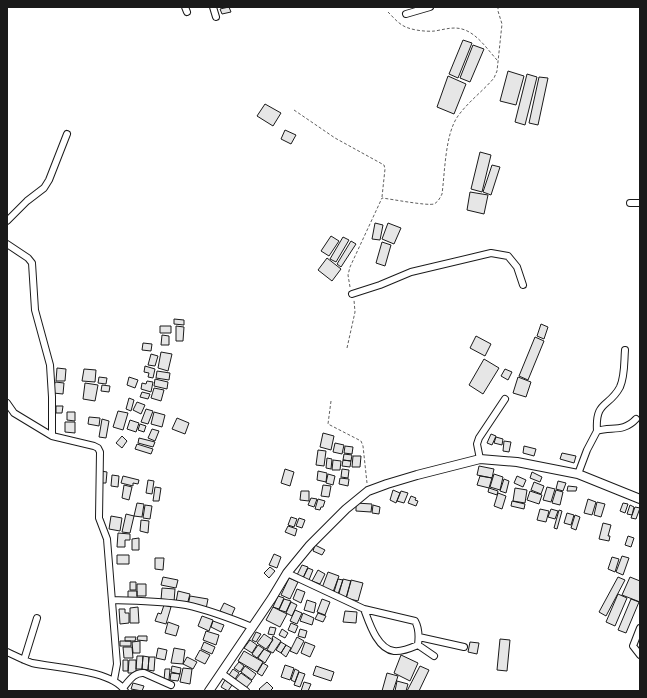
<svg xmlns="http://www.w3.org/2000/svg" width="647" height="698" font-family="Inter,sans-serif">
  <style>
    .building { fill: #e6e6e6; stroke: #1a1a1a }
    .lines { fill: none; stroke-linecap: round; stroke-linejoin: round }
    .minor-casing { stroke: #1a1a1a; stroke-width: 8 }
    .tertiary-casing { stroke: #1a1a1a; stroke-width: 10 }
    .path { stroke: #5f5f5f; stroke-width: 1; stroke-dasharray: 3 2; stroke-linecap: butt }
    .minor { stroke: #fff; stroke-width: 6 }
    .tertiary { stroke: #fff; stroke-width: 8 }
  </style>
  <rect width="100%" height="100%" fill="#fff"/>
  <path class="building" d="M229,7L231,12L222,14L220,9Z
    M463,40L472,43L458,78L449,74Z
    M473,45L484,49L470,82L460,78Z
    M508,71L524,76L516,105L500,101Z
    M527,74L537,77L525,125L515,122Z
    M448,76L466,84L454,114L437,107Z
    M539,77L548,78L538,125L529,123Z
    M265,104L281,113L273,126L257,116Z
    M285,130L296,135L291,144L281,139Z
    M480,152L491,155L482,192L471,189Z
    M492,165L500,167L491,195L483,192Z
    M470,192L488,195L484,214L467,210Z
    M375,223L383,225L380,240L372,239Z
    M388,223L401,228L394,244L382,239Z
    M331,236L339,241L329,256L321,251Z
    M343,237L349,240L336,262L330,259Z
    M351,241L356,244L341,267L337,264Z
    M382,242L391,245L385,266L376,263Z
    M327,258L341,269L332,281L318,270Z
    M174,319L184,320V325L174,324Z
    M541,324L548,327L544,339L537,336Z
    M160,326H171V333H160Z
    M176,326L184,327L183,341H176Z
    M162,335L169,336V345H161Z
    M476,336L491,344L485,356L470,348Z
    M535,337L544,341L528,380L519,376Z
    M143,343L152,344L151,351L142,350Z
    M161,352L172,354L168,371L158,368Z
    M151,354L158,356L155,366L148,365Z
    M484,359L499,368L483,394L469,385Z
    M145,366L155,369L153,378L148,377L149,373L144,372Z
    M57,368L66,369L65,381H56Z
    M84,369L96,370L95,382L82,381Z
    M505,369L512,372L508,380L501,376Z
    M157,371L170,373L169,380L156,378Z
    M99,377L107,378L106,384L98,383Z
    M129,377L138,380L135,388L127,385Z
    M518,377L531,382L526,397L513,393Z
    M155,379L168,382L167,389L154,386Z
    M147,381L153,382L151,392L141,389L142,383L146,384Z
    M55,382L64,383L63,394L53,393Z
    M85,383L98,385L95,401L83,399Z
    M102,385L110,386L109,392L101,391Z
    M154,388L164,390L161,401L151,398Z
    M142,392L150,394L148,399L140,397Z
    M129,398L134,400L131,411L126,409Z
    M137,402L145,405L141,414L133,410Z
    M56,406H63L62,413H56Z
    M146,409L153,411L148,424L141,422Z
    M118,411L128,413L123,430L113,427Z
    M67,412H75V421L67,420Z
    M154,412L165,415L162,427L151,424Z
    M89,417L100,418L99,426L88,424Z
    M177,418L189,423L185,434L172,429Z
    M102,419L109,421L106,438L99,437Z
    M130,420L139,423L136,432L127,429Z
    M65,422H75V433L65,432Z
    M140,424L146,426L144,432L138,430Z
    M152,429L159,431L155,441L148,438Z
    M323,433L334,436L331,450L320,447Z
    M491,434L496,436L492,445L487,443Z
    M122,436L127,441L122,448L116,443Z
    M496,437L503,439L502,445L494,443Z
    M139,438L155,442L153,447L138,443Z
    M504,441L511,442L509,452L503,451Z
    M335,443L344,445L342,454L333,452Z
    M137,444L153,449L151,454L135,449Z
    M345,446L353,447L352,454L344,453Z
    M524,446L536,449L534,456L523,453Z
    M318,450L326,451L324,466L316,465Z
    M562,453L576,456L574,463L560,459Z
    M344,454L352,455L351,461L343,460Z
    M353,456H361L360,467H352Z
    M327,458L332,459L331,469L326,468Z
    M333,460L341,461L340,470H332Z
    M343,460L351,461L350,467L342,466Z
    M479,466L494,469L492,478L477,475Z
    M285,469L294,472L290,486L281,483Z
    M342,469L349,470L348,478L341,477Z
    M101,471L107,472L106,483H101Z
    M318,471L327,473L326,482L317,480Z
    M532,472L542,477L540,482L530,478Z
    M328,474L335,476L333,485L326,483Z
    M494,474L503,477L500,490L490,487Z
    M112,475L119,476L118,487L111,486Z
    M123,476L139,480L138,484L133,483V486L121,483Z
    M480,476L492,478L489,488L477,485Z
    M517,476L526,480L523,487L514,483Z
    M340,478L349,479L348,486L339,484Z
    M504,479L509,481L506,493L500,491Z
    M148,480L154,481L152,494L146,493Z
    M558,481L566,483L563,491L556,489Z
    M534,482L544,486L541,494L531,490Z
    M124,485L132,487L129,500L122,498Z
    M323,485L331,486L329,497L321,496Z
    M568,486L577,487L576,491H567Z
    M155,487L161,488L159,501H153Z
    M547,487L555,489L551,502L543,500Z
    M489,488L498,491L497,495L488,492Z
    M515,488L527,490L525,503L513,501Z
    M393,490L400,493L396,503L390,500Z
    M556,490L563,492L560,505L552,503Z
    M301,491H309V501L300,500Z
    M401,491L408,493L404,503L397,501Z
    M530,491L542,495L539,504L527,500Z
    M498,493L506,496L502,509L494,506Z
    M411,496L416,498L415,500L418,501L416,506L408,503Z
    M311,498L317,499L314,507L308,505Z
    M318,499L325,501L323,507H321L320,510L315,509Z
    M588,499L596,502L592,515L584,513Z
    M512,501L525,504L524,509L511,506Z
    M597,502L605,504L601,517L594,515Z
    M137,503L144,504L142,517L134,516Z
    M356,503L372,504L371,512L356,511Z
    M623,503L628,504L625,513L620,511Z
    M145,505L152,506L150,519L143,518Z
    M373,505L380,507L379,514L372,513Z
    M630,505L634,507L632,515L627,514Z
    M635,507L640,508L636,519L631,518Z
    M540,509L549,511L546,522L537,520Z
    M551,509L558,511L555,519L548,517Z
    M559,510L562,511L557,529L554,528Z
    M567,513L574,515L571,525L564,523Z
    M126,514L134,516L130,533L122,532Z
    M575,515L580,517L576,530L571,528Z
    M111,516L122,518L120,531L109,529Z
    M291,517L297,519L294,527L288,525Z
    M299,518L305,520L302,528L296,526Z
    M141,520L149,521L148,533L140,531Z
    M603,523L611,525L608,536H610L609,541L599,539Z
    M288,526L297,529L295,536L285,532Z
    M118,533L130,534V540H125V547H117Z
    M628,536L634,538L631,547L625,545Z
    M139,538V550H132V539Z
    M315,545L325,550L322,555L313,551Z
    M274,554L281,557L277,568L269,565Z
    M117,555H129V564H117Z
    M622,556L629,558L623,575L616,572Z
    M612,557L619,559L615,572L608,569Z
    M155,558H164L163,570L155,569Z
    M302,565L308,567L303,578L297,575Z
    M270,567L275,571L269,578L264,573Z
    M308,568L313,570L309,580L303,578Z
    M318,570L325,574L320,584L312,581Z
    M328,572L339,576L333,592L322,588Z
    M163,577L178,580L176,588L161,585Z
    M618,577L625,580L606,616L599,612Z
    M630,577L640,581V602L622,595Z
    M289,578L298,582L290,599L281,595Z
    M338,579L343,580L338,594L334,592Z
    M343,579L351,581L346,599L338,597Z
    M351,580L363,583L358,601L346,598Z
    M130,582H136V590H130Z
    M137,584H146V596H137Z
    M162,588L175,589L174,602L161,600Z
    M297,589L305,592L301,603L293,599Z
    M128,591H137V600H128Z
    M178,591L190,594L187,605L176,602Z
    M618,594L627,598L615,626L606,622Z
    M190,596L208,599L206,609L188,605Z
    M278,596L284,598L279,609L273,607Z
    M284,599L291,601L286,612L279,610Z
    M322,599L330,602L325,615L317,612Z
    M631,599L639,602L626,633L618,630Z
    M307,600L316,603L314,613L304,610Z
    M291,602L297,605L292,616L286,613Z
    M224,603L235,608L231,617L220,611Z
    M164,605L171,607L166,624L155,621L158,613L161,614Z
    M138,607L139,623H130V608Z
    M273,607L287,614L280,627L266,620Z
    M119,609H125V613H129V623L120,624Z
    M295,610L302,613L297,624L290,621Z
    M345,611L357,612L356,623L343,622Z
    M303,613L314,618L312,625L300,621Z
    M318,613L326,616L323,622L315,619Z
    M202,616L213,620L209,631L198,626Z
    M213,621L224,625L221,632L211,627Z
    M168,622L179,626L176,636L165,633Z
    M291,623L298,626L295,633L288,630Z
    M270,627L276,628L274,635L268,634Z
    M282,629L288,633L285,638L279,635Z
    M300,629L307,631L305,638L298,636Z
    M206,631L219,635L216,645L203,640Z
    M256,632L261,634L256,642L252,640Z
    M264,634L273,640L266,649L257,643Z
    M138,636H147V641L137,640Z
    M273,636L281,641L273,653L267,650L273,639L272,638Z
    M125,637H136L135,641H125Z
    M297,637L304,641L297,654L290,651Z
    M500,639L510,640L507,671L497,670Z
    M250,640L257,645L252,653L244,648Z
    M120,641H131V646H120Z
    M140,641V653H133L132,642Z
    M204,642L215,647L212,654L201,649Z
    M281,642L286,645L281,653L276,650Z
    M305,642L315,646L310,657L301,653Z
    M470,642L479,643L477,654L468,652Z
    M258,645L264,649L257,658L252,654Z
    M286,645L291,648L286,657L281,653Z
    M123,647H132L133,658H124Z
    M158,648L167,650L165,660L156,658Z
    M174,648L185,650L183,664L171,663Z
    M264,649L271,653L265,663L258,658Z
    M200,650L210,655L205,664L195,659Z
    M244,651L263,662L257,672L238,661Z
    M401,655L418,663L410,681L394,673Z
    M137,656H143L142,669H136Z
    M143,656L149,657L148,670L142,669Z
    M149,657H155L154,671L148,670Z
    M187,657L197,662L193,669L183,664Z
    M123,660H128V671H123Z
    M129,660H136V673H128Z
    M239,662L244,666L240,672L234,668Z
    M263,663L268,666L262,676L257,673Z
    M285,665L294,668L290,680L281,677Z
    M172,666L181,668L180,674L171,672Z
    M245,666L256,674L252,680L241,672Z
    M316,666L334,672L331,681L313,675Z
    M420,666L429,670L419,691H407Z
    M183,668L192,669L190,684L180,682Z
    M165,669H170L169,680H164Z
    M233,669L239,673L235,679L229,675Z
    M295,669L299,671L295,682L291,680Z
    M299,672L305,674L300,687L294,685Z
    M171,673L180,674L178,681L170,680Z
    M241,673L252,681L246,688L235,680Z
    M387,673L398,676L393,691H382Z
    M225,680L232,685L228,691L221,687Z
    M397,681L408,684L406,691H395Z
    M267,682L273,688L270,691H261L259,689Z
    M304,682L311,684L308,691H301Z
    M133,683L144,686L142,691L131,689Z"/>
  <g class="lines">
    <defs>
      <path id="minor" d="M185,7L187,12
        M213,7L216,17
        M406,14L430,7
        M630,203H640
        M7,221L27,201L44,188L49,180L67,134
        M7,244L28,258L32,263L35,310L50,365L52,397V436L94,446L98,448L100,452L99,518L107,539L117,664L114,680
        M352,294L380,285L411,272L491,253L508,256L517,267L523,285
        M7,403L14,413L52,436
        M597,431C595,400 609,408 620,387C625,376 624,362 625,350
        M480,459L477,444L479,438L505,399
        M578,474L587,450L597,431C611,426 623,433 636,419
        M287,573L364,609C369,622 377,649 394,651C402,652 411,648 418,645L434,656
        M112,600C137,601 162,601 186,605C209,610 230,618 252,627
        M364,609L415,621C419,628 419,637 418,645
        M640,628L633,646L640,655
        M419,637L464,647
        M7,652C16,656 23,660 32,663C56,668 112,670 125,691
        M24,660L37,618
        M221,673L246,691
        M123,688C129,681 134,672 144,673L171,685"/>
      <path id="tertiary" d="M209,691L272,598L287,573L310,545L346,509L368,491L387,484L417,475L480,459L517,462L578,474L640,499"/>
    </defs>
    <use href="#minor" class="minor-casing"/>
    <use href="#tertiary" class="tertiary-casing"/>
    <path class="path" d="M388,12C392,16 397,22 402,25C409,30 426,32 435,31C446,29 455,26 465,30C478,35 488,50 497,60
      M294,110L335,138L384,165L385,169L382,197
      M350,287L348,275L350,267L382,198C391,199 427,206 434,204C438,202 440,198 442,194C445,172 445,134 458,116C468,102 483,91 494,78L497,71L502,24L498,11V7
      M347,348L355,312L354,300
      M331,401L328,424L361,441L363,446L367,483"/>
    <use href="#minor" class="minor"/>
    <use href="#tertiary" class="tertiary"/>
  </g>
  <rect width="647" height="698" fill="none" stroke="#1a1a1a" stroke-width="16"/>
</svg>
